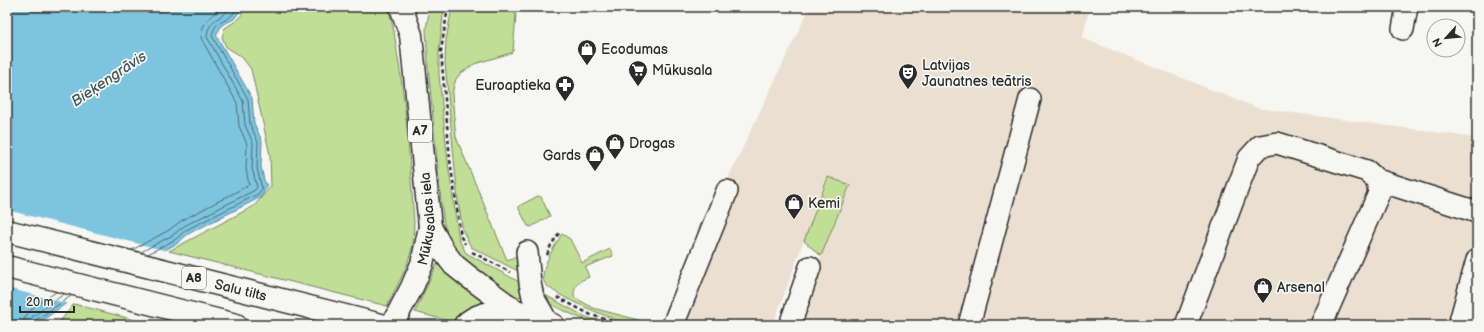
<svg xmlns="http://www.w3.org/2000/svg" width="1484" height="332" font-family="'Balsamiq Sans',sans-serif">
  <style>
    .built { fill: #ebdfd1 }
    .green { fill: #c1de96; stroke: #768460 }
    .water { fill: #7dc5de; stroke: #5c8796 }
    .pier { fill: #f6f6f2 }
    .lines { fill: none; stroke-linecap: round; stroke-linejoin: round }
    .shore { stroke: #4c6973; stroke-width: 1 }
    .minor-casing { stroke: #2b2b2b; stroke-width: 24 }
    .highway-casing { stroke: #2b2b2b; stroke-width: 25 }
    .path { stroke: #2b2b2b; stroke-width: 2.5; stroke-dasharray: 4 3; stroke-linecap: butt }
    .minor { stroke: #f6f6f2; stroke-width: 21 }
    .highway { stroke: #f6f6f2; stroke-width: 22 }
    .labels { text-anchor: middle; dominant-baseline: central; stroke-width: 3.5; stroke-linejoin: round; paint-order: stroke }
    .shield { fill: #f6f6f2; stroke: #686867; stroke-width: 1 }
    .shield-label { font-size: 13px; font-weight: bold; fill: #2b2b2b }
    .poi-label { font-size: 14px; fill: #2b2b2b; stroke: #f6f6f2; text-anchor: start }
    .street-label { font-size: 14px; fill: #2b2b2b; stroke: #f6f6f2 }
    .water-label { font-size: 15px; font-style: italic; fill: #445961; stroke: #f6f6f2 }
  </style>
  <rect width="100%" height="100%" fill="#f6f6f2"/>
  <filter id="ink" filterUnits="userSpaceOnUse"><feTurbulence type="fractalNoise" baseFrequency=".025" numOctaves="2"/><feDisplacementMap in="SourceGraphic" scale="8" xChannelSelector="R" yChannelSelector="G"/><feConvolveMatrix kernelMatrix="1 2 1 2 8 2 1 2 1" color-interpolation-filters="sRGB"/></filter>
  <g filter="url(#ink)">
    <path class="built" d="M810,7H1090L1082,38L1257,108L1477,138V325H819L796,318L850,185L827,177L773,325H710L665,310Z"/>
    <path class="green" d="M246,7H387C394,23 395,41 398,58C407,112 410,167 414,222L413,245L406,268L387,306L169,251L254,206L271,186L270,155L251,69L241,56L226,47L222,37L225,28L239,19Z
      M430,7H444L439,52V75L448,163L459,240L466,253L521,283L522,295L520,297H518L501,287L462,258L456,252L450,241L444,224L441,201L428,66L426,29Z
      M452,7H511L516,15L513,51L511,53L474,64L460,74L456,79L454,85L452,95L456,137L507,260L517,256L520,272L471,247L463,231L458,201L445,63L446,40Z
      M828,177L850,185L821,256L804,241Z
      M538,196L541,197L550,216L531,227L528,226L519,209V206Z
      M562,234L570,239L582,263L610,249L613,256L585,267L589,277C577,282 574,284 574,297L593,308L657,325C650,325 642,326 635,325C620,323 550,295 544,282C539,269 555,246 562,234Z
      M437,264L461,286L485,303L464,315L456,323L415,312Z
      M543,294L586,317L613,325H600L580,318L554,306Z
      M74,304L154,325H57Z"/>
    <path class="water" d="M7,7H243L234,19L222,25L216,35L252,98L254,123L262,141L261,167L264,180L267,186L261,197L188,234L178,243L68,302L36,325H7Z"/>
    <path class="pier" d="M7,210L167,251L69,304L7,288Z"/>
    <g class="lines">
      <path class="shore" d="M132,250L169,230L181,221L249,185L246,169L247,144L239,126L237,103L201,38C201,22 212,14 224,7
        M141,252L173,235L184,226L255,190L257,187L252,168L253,143L245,125L243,101L207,37C208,18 223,19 231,7
        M148,254L176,239L186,230L258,194L262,189L257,168L258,142L250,124L248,99L212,36C215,20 223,24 232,15C234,13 236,10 238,7
        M23,325C24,309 45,300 56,292
        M29,325L32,317L64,294
        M34,325L36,320L71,296"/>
      <defs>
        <path id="minor" d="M1403,29L1407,7
          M1377,180L1477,212
          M527,252L530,283L533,297L548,323
          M673,325L727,191
          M790,325L810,267
          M969,325L1030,99
          M1186,325L1249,158L1260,146L1277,143L1367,171L1377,180L1379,193L1321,325
          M1459,325L1477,260"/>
        <g id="highway">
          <path d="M430,227L444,252L454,265L469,277L514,310L553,325"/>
          <path id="s1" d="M7,231L381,325"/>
          <path d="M7,267L236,325"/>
          <path id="s2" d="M392,325L412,287L422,264L430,227L411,35L401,7"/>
          <path d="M465,325C477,312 498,312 514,310"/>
        </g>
      </defs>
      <use href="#minor" class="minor-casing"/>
      <use href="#highway" class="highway-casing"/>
      <path class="path" d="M448,7L441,51L450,160L461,237L465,244
        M472,252L510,272
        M547,255L551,245L560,232
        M557,297L591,315L626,325"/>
      <use href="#minor" class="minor"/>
      <use href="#highway" class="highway"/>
    </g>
  </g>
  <defs>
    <symbol id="shop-pin" viewBox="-11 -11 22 30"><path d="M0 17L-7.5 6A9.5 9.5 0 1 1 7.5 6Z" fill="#2b2b2b" stroke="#f6f6f2"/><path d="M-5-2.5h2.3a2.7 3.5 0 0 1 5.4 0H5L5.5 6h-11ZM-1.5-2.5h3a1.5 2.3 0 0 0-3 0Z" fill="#fff"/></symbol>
    <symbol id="supermarket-pin" viewBox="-11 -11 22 30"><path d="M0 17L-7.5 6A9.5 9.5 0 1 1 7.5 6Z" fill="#2b2b2b" stroke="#f6f6f2"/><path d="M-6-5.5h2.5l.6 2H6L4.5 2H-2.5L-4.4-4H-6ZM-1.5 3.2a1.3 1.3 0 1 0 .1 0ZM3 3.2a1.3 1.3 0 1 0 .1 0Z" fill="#fff"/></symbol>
    <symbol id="theatre-pin" viewBox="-11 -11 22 30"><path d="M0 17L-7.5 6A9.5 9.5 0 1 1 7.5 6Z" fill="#2b2b2b" stroke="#f6f6f2"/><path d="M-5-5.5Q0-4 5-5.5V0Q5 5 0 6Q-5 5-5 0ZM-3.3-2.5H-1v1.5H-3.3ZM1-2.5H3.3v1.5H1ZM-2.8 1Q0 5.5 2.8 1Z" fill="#fff"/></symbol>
    <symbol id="pharmacy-pin" viewBox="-11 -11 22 30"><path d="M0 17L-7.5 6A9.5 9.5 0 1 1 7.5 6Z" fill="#2b2b2b" stroke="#f6f6f2"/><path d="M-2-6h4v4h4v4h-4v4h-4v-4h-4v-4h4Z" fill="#fff"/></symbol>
  </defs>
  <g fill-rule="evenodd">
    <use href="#shop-pin" x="576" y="38" width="22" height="30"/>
    <use href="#supermarket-pin" x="627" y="59" width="22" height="30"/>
    <use href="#theatre-pin" x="897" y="62" width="22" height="30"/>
    <use href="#pharmacy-pin" x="554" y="74" width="22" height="30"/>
    <use href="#shop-pin" x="604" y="132" width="22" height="30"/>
    <use href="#shop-pin" x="584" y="144" width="22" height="30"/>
    <use href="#shop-pin" x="783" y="192" width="22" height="30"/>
    <use href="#shop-pin" x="1252" y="276" width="22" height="30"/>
  </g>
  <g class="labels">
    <g class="shield">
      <rect x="408" y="120" width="24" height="22" rx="3"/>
      <rect x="182" y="267" width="24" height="22" rx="3"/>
    </g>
    <g class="shield-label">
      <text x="420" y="131">A7</text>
      <text x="194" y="278">A8</text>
    </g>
    <g class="poi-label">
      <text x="601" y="49">Ecodumas</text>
      <text x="922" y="65">Latvijas<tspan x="922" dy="16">Jaunatnes teātris</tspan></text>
      <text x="652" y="70">Mūkusala</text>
      <text x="551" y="85" text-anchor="end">Euroaptieka</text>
      <text x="629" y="143">Drogas</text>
      <text x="581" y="155" text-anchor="end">Gards</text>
      <text x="808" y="203">Kemi</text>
      <text x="1277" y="287">Arsenal</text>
    </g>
    <g class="street-label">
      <text stroke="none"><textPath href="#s2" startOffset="114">Mūkusalas iela</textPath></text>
      <text stroke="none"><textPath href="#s1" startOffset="241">Salu tilts</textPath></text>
    </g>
    <g class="water-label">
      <text transform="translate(109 79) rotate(-34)">Bieķengrāvis</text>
    </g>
  </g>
  <rect width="1484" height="332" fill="none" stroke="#f6f6f2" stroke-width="24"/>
  <rect x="12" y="12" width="1460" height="308" fill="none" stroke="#2b2b2b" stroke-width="1.5" filter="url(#ink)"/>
  <g transform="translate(1446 38) rotate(243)"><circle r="19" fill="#f6f6f2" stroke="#a5a5a2"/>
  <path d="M0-3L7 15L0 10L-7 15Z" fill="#2b2b2b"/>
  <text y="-6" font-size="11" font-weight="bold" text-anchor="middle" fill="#2b2b2b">N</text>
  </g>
  <path d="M20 306v6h54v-6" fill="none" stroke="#2b2b2b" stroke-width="2"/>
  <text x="26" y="306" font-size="12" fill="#2b2b2b" stroke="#f6f6f2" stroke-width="3" paint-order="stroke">20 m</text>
</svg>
